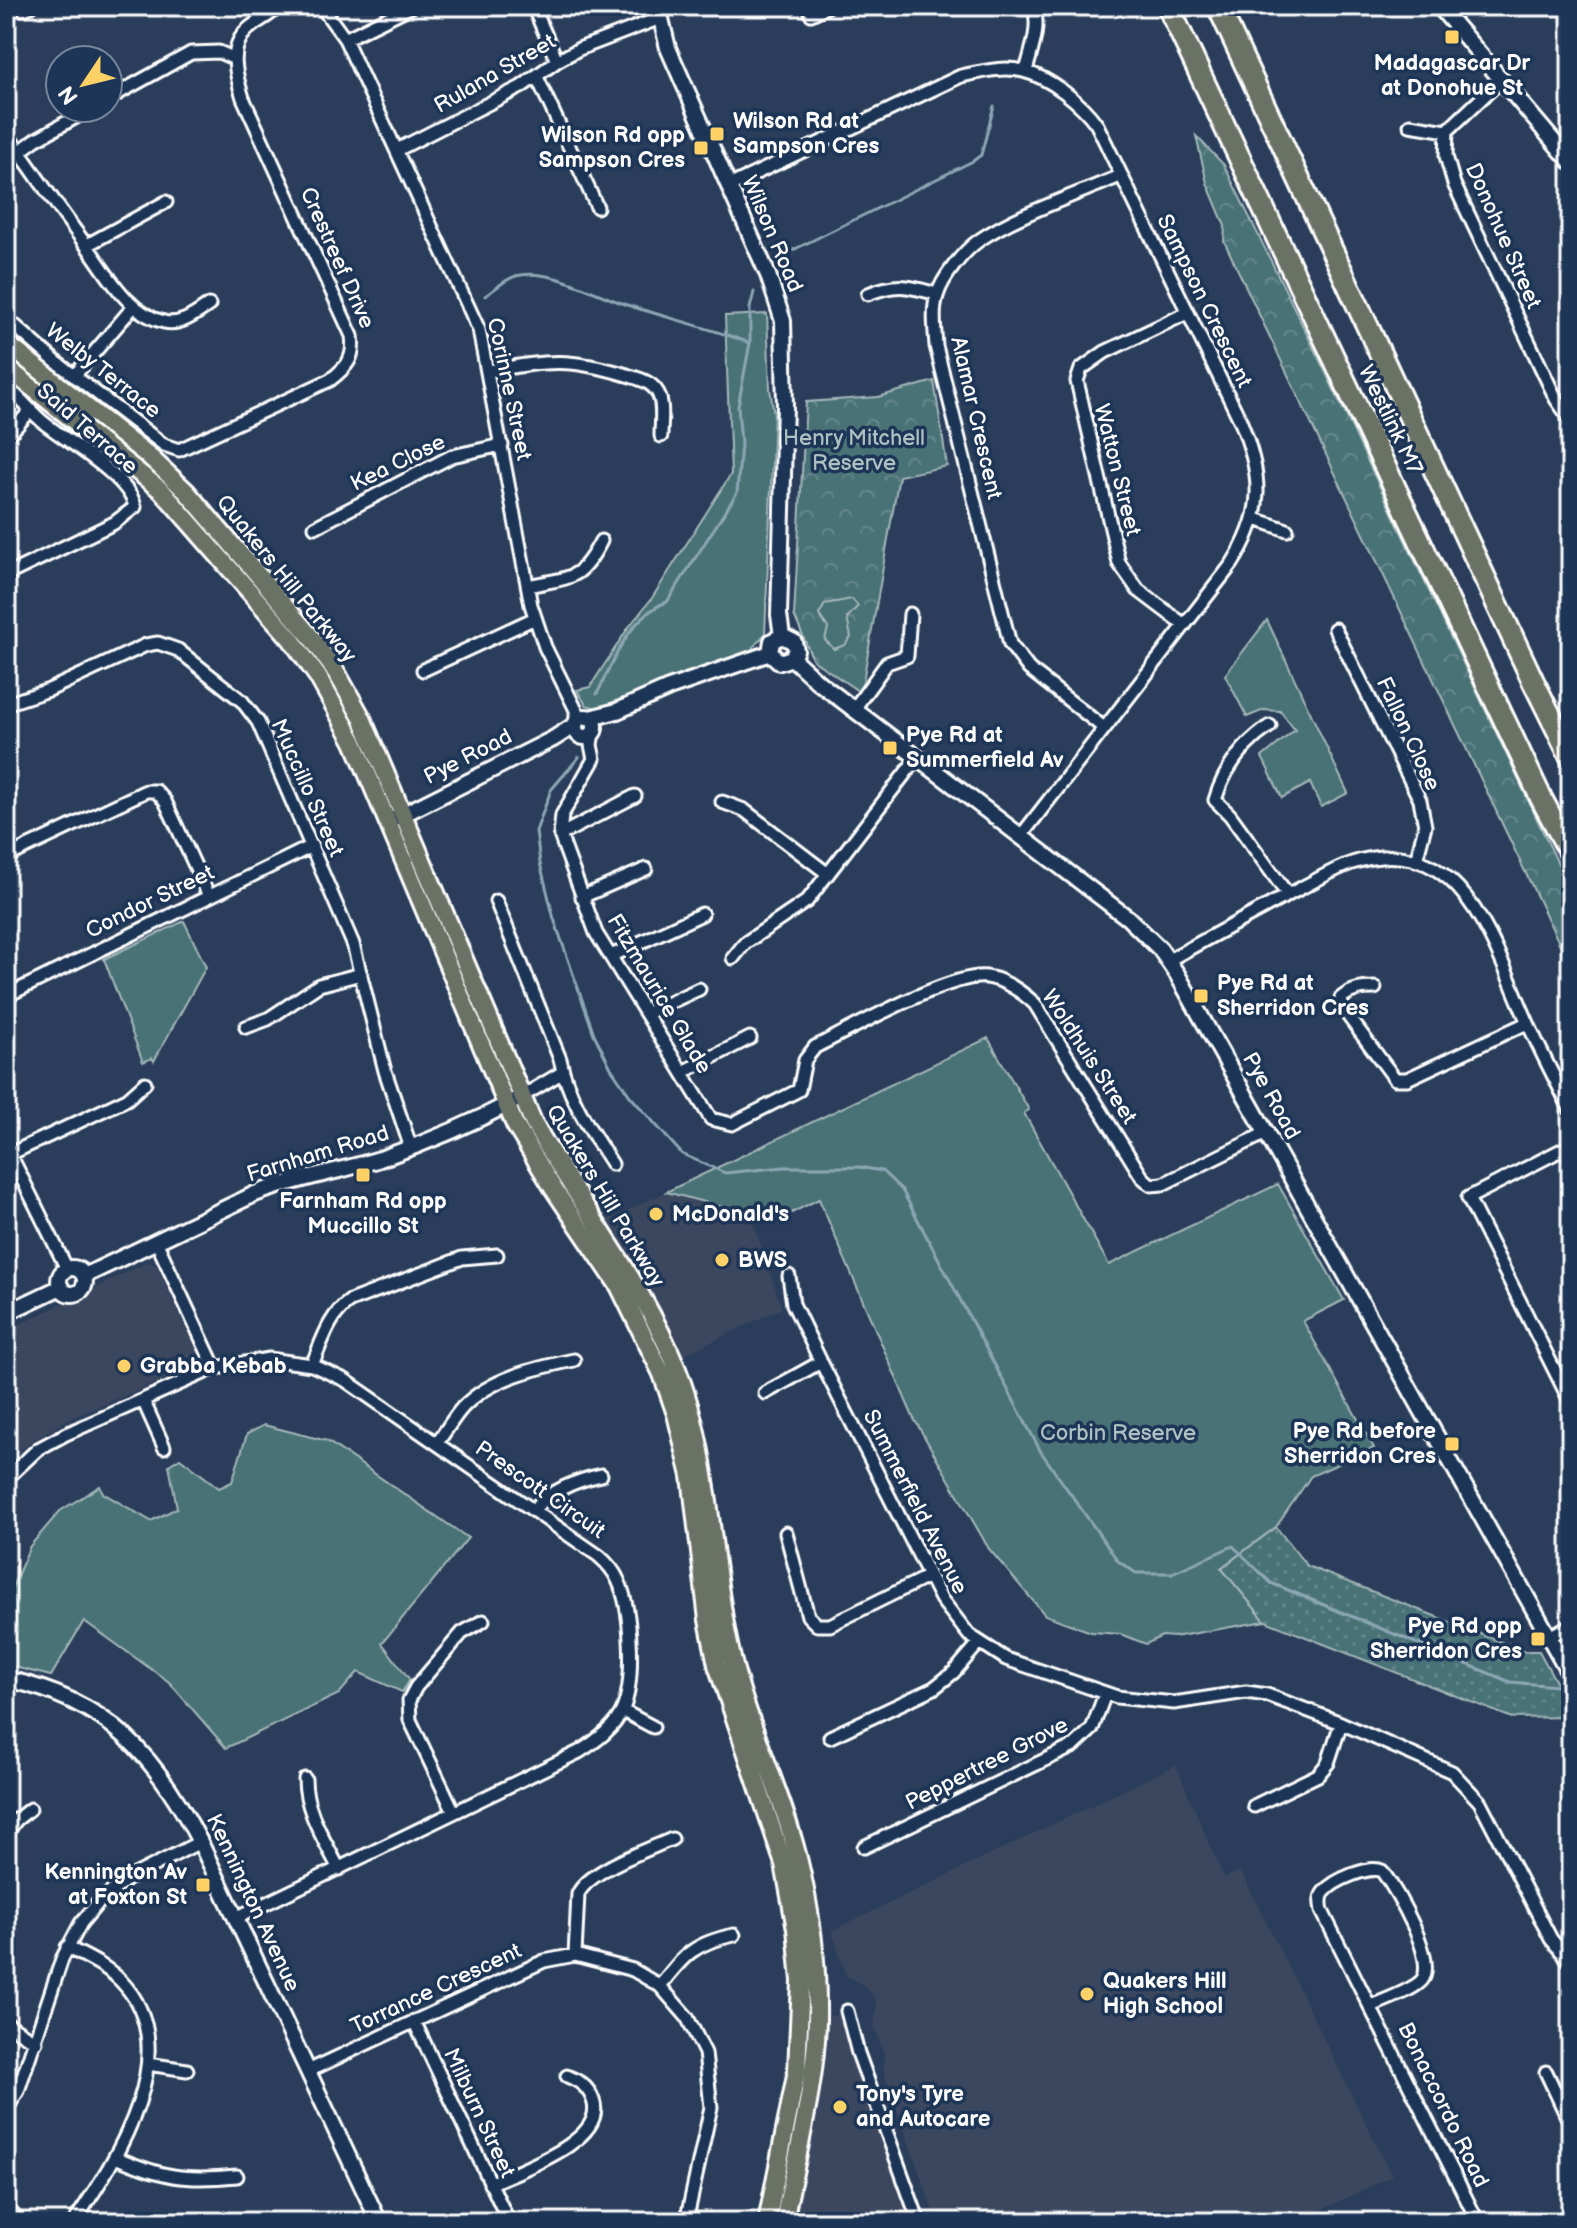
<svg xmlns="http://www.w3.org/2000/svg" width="1577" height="2228" font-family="'Balsamiq Sans',sans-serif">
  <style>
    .built { fill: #3a475e }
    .grass { fill: url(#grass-dots); stroke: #a4b8ba; stroke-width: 2 }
    .forest { fill: url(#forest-crowns); stroke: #a4b8ba; stroke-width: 2 }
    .park { fill: #4a7276; stroke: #a4b8ba; stroke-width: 2 }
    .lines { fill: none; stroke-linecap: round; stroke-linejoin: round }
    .stream { stroke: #8ca7b6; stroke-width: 3 }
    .street-casing { stroke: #fff; stroke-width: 17 }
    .secondary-casing { stroke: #fff; stroke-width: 20 }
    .primary-casing { stroke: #fff; stroke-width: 22 }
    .highway-casing { stroke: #fff; stroke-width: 26 }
    .street { stroke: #1d3557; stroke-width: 11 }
    .secondary { stroke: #1d3557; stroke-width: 14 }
    .primary { stroke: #6b7165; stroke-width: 16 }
    .highway { stroke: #6b7165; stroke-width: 20 }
    .poi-dot { fill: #ffd166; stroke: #1d3557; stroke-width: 3 }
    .labels { text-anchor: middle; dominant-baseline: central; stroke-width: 7; stroke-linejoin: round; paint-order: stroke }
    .poi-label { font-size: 22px; font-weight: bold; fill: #fff; stroke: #1d3557; text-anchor: start }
    .street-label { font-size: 22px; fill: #fff; stroke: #1d3557 }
    .park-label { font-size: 22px; fill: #aec0c1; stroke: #1d3557 }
  </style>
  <defs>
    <pattern id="grass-dots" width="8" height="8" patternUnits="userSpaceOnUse" patternTransform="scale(2)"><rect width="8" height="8" fill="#4a7276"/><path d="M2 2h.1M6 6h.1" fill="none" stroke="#65878b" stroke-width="1.8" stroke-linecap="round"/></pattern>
    <pattern id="forest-crowns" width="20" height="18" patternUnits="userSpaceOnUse" patternTransform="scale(2)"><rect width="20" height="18" fill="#4a7276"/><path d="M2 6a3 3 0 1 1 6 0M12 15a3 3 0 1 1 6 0" fill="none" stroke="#65878b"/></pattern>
  </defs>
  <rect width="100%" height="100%" fill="#2a3d5a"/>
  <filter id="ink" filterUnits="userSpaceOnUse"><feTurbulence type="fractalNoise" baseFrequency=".0125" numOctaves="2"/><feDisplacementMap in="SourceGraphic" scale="16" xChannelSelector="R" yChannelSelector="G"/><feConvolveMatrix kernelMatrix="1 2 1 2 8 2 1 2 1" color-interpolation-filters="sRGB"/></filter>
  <g filter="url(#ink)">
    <path class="built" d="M666,1192L751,1216L782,1308L674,1360L598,1224Z
      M148,1262L156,1265L197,1350L198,1358L195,1364L189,1369L67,1420L32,1441L8,1462L6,1331Z
      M1176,1765L1224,1878L1241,1871L1392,2176L1296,2222H937L884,2073V2053L874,2026L877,2004L874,1997L864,1986L846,1975L832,1931Z
      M847,2011L920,2222H785L817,2021Z"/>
    <path class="grass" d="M1276,1527L1307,1566L1524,1651H1539L1571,1709V1717L1512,1718L1265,1621L1221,1568Z"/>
    <path class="forest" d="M1196,136L1224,165L1326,373L1571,891V968L1224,241L1225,226L1207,183Z
      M934,381L947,466L899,476L861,693L813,660L794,615L806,402L878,397Z"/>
    <path class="park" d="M767,314L770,389L774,414L765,634L751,650L597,708L586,705L577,690L590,687L628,628L652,598L731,474L725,316Z
      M852,599L858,606L847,618L851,637L845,645L834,649L825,640L828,628L819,615L825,604Z
      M1267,620L1348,793L1321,807L1310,783L1282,798L1262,757L1295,730L1280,711L1264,710L1247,717L1225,675Z
      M184,921L206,967L154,1061L152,1058L143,1062L104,959Z
      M988,1038L1029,1110L1024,1113L1109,1265L1278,1184L1344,1300L1303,1321L1374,1448L1311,1476L1276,1527L1221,1568L1265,1621L1174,1637L1162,1636L1146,1644L1120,1634L1091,1632L1045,1615L989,1549L913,1417L819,1199L776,1221L666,1192Z
      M264,1425L327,1441L468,1538L382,1643L410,1680L402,1692L358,1672L339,1694L226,1748L169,1682L84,1621L51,1676L6,1665V1601L30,1546L60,1511L100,1486L103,1493L151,1521L177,1508L169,1465L180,1458L219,1488L232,1482L247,1434Z"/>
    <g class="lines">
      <path class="stream" d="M781,256L973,161L981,155L994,106
        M485,296C494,290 505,279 516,276C549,267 596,295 627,305C668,318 710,328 750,343
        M597,694C614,660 629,616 667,602L737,493L741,444L738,406L750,343V308L754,292
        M579,757L551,790L536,831L540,863L554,919L594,1034L611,1068L630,1096L682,1154L725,1173L784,1167H859L882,1171L902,1190L1041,1452L1118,1561L1136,1573H1172L1233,1546L1271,1583L1510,1682L1557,1686"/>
      <defs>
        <path id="street" d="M16,6L23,9L32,6
          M321,6L345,39L479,330L531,605L545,647L576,710V722
          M533,6L557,61
          M811,14L828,6
          M345,39L412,6
          M1026,71C1032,48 1040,29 1034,6
          M537,77L597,207
          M1501,80L1447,131L1446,156L1454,184L1556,399L1571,420
          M108,99L191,53L219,52L235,59
          M1410,125L1447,131
          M6,133C33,171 58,208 86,245C107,273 127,313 164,322C181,326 196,314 209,305
          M397,150L521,87L557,61L579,49L660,18
          M19,152L35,140L92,108
          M729,186L961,76C981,72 1003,66 1023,71C1049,77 1082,103 1097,125L1240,420C1263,476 1265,512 1232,564L1021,836
          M87,245L166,202
          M868,294C897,282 908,286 937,294
          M6,318L55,361L164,445L179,450L330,380C347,367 355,358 352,336L243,98C236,76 228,48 247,30C257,21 270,16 279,6
          M488,371C548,361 567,357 627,375C639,379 651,381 658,393C664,405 661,422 661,436
          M74,376L134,306
          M6,387C20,397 30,411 43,422C67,442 130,477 135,507L114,523L6,575
          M6,434L12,431L31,410
          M1255,519L1287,530
          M315,527L452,456L502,445
          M528,586C571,576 579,583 601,541
          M1183,624L1138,590L1119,563L1077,381L1081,369L1105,352L1187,313
          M1335,629L1420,800L1425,826L1416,861
          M423,670L535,618
          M6,704L49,690L146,645L158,643L178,650L242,701L258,722L353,944L385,1071L411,1148
          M854,709L887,663L907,656L910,614
          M1270,726C1243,744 1224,770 1215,800L1230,815L1288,895
          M1104,728L1029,669L1010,644L936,346C935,330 932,311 937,296C942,278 963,252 978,241C1015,215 1078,194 1120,176
          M593,732L591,745L594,759L562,815L560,835L596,933L711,1119L732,1124L799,1090L805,1060L815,1047C852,1029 951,972 987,977C1006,980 1021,991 1035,1004L1142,1177L1151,1185L1163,1184L1266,1133
          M722,802L744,810L828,874
          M560,835L635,796
          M6,857L146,791H156L165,801L209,896
          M582,897L646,869
          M496,901L560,1059C568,1098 591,1131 612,1164
          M611,956L702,914
          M733,958L745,943L807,901L917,758
          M1169,960C1213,935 1258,911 1303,887C1319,879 1334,869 1352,863C1464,827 1494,948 1528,1023C1541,1053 1557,1082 1571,1111
          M1375,988C1362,988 1352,989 1341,998L1343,1009L1395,1079H1407L1527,1023
          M6,996L312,846
          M647,1013L699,989
          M246,1027L268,1019L319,985L361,974
          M683,1072L750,1038
          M521,1097L563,1072
          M1571,1145L1468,1198L1571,1403
          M6,1146L67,1269
          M10,1154L127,1099L145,1083
          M156,1241L215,1368
          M789,1276L793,1304L821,1362L941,1599L969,1635L1006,1659L1117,1697L1174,1703L1246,1692L1267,1695L1341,1723L1452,1772L1480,1802L1551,1939L1571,1963
          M312,1365C322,1342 329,1315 350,1301L462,1258L497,1255
          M765,1393L821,1362
          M143,1400L164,1447
          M437,1443C446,1431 453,1418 463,1407C491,1378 536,1368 574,1360
          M6,1479L38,1449L66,1434L215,1368L269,1359L312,1365L345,1380L599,1556C607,1563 614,1571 618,1580C632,1609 635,1680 623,1709C615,1728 595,1742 579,1752L236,1918
          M533,1510C552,1490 575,1481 601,1475
          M786,1533L808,1616L817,1625H830L929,1576
          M1549,1637L1571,1625
          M623,1711L653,1727
          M830,1737L934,1688L954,1672L979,1643
          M305,1779C305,1811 325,1841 339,1869
          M1254,1806L1318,1775L1328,1763L1341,1723
          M454,1812L410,1720L409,1700L416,1687L462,1633L483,1621
          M6,1834L16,1820L30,1809
          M864,1847L1074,1746L1092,1729L1105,1694
          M67,1947C86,1957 105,1965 120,1980C188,2049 117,2159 74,2222
          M575,1955L578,1894C589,1870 648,1850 672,1839
          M660,1986C684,1955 694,1943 734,1935
          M1372,2006C1384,2000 1414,1990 1422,1980C1438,1960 1395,1889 1382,1871C1369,1865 1334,1880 1324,1892C1319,1898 1321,1905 1322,1911L1478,2222
          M847,2011L858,2053L919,2222
          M414,2021L509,2222
          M6,2023L36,2042
          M148,2064L187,2070
          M308,2071L544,1961L575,1955L633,1970L660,1986L687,2017L705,2053L711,2107L686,2222
          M1546,2072L1571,2125
          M6,2110L18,2091L62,1959L81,1923L98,1903L127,1879L200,1842
          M115,2157C164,2178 185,2181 237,2176
          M490,2184C519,2170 608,2141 593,2100C588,2086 579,2081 567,2076
          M6,2207L20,2222
          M1566,2222L1571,2220"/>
        <path id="secondary" d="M658,6L668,48L768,275L783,321L785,406L779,615L782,636
          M1439,6L1571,162
          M782,636L772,641L770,653L780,662L792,658
          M782,636L794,642L796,650L792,658
          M792,658L818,682L1128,918L1160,949L1177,974L1571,1676
          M575 727a10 10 0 1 1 20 0a10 10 0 1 1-20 0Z
          M590,718L617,711L669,688L770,653
          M388,822L553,739L575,725
          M59 1281a13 13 0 1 1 26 0a13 13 0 1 1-26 0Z
          M84,1276L255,1194C296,1178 338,1172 380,1159C426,1143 473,1123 516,1100
          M6,1313L61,1287
          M6,1679C107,1700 155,1754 200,1842L379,2222"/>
        <path id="primary" d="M6,343L152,459L186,491L311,637L338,675L362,718L533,1122C576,1199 632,1268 669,1350C712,1444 708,1546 729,1645C744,1718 780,1785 798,1858C811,1911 818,1964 817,2019C816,2084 796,2158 784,2222
          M6,367L162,491L291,639L318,677L354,742L515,1125L553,1188L619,1286L662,1374L676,1414L691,1476L708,1620L717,1665L784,1864L796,1929L801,1981L797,2070L767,2222"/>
        <path id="highway" d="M1168,6L1542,800L1571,854
          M1218,6L1533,681L1571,757"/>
      </defs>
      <use href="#street" class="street-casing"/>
      <use href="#secondary" class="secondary-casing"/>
      <use href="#primary" class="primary-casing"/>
      <use href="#highway" class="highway-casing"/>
      <use href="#street" class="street"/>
      <use href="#secondary" class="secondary"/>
      <use href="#primary" class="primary"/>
      <use href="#highway" class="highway"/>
    </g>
  </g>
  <g class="poi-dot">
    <rect x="1444" y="29" width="16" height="16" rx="4"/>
    <rect x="709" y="126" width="16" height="16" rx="4"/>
    <rect x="693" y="140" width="16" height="16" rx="4"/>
    <rect x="882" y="740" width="16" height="16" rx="4"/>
    <rect x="1193" y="988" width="16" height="16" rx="4"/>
    <rect x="355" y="1167" width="16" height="16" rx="4"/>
    <circle cx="656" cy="1214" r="8"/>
    <circle cx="722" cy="1260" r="8"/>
    <circle cx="124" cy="1366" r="8"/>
    <rect x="1444" y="1436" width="16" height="16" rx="4"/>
    <rect x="1530" y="1631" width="16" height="16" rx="4"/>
    <rect x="195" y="1877" width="16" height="16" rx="4"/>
    <circle cx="1087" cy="1994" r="8"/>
    <circle cx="840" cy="2107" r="8"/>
  </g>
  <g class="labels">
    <g class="poi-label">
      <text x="1452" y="63" text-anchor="middle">Madagascar Dr<tspan x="1452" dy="25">at Donohue St</tspan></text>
      <text x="733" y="121">Wilson Rd at<tspan x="733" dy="25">Sampson Cres</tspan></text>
      <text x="685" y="135" text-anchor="end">Wilson Rd opp<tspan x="685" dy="25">Sampson Cres</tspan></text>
      <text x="906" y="735">Pye Rd at<tspan x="906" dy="25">Summerfield Av</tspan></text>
      <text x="1217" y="983">Pye Rd at<tspan x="1217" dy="25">Sherridon Cres</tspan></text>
      <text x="363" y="1201" text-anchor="middle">Farnham Rd opp<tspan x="363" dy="25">Muccillo St</tspan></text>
      <text x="672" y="1214">McDonald's</text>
      <text x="738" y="1260">BWS</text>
      <text x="140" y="1366">Grabba Kebab</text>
      <text x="1436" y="1431" text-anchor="end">Pye Rd before<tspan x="1436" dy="25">Sherridon Cres</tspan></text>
      <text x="1522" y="1626" text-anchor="end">Pye Rd opp<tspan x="1522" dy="25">Sherridon Cres</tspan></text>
      <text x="187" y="1872" text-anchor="end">Kennington Av<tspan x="187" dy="25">at Foxton St</tspan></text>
      <text x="1103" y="1981">Quakers Hill<tspan x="1103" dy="25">High School</tspan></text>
      <text x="856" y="2094">Tony's Tyre<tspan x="856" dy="25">and Autocare</tspan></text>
    </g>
    <g class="street-label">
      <text transform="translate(495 74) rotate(-30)">Rulana Street</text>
      <text transform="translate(772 234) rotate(67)">Wilson Road</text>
      <text transform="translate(1503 236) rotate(66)">Donohue Street</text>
      <text transform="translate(337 258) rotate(66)">Crestreef Drive</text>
      <text transform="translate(1204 301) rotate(64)">Sampson Crescent</text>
      <text transform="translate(103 371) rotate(38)">Welby Terrace</text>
      <text transform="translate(509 389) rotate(78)">Corinne Street</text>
      <text transform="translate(976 418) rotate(77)">Alamar Crescent</text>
      <text transform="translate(1390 420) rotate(64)">Westlink M7</text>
      <text transform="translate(87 429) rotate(41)">Said Terrace</text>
      <text transform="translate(398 463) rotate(-26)">Kea Close</text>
      <text transform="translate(1117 470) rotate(76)">Watton Street</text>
      <text transform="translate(286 579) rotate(51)">Quakers Hill Parkway</text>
      <text transform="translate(1408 734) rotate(65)">Fallon Close</text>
      <text transform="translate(468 757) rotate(-27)">Pye Road</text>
      <text transform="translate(307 788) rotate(66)">Muccillo Street</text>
      <text transform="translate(150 902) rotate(-26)">Condor Street</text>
      <text transform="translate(659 994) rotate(59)">Fitzmaurice Glade</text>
      <text transform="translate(1089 1057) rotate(57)">Woldhuis Street</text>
      <text transform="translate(1271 1096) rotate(61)">Pye Road</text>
      <text transform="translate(318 1154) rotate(-17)">Farnham Road</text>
      <text transform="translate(605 1196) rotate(59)">Quakers Hill Parkway</text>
      <text transform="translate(540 1490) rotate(35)">Prescott Circuit</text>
      <text transform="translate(915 1502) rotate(63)">Summerfield Avenue</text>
      <text transform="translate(987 1764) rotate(-27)">Peppertree Grove</text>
      <text transform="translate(253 1903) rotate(65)">Kennington Avenue</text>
      <text transform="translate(436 1989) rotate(-25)">Torrance Crescent</text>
      <text transform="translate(1443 2105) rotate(64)">Bonaccordo Road</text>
      <text transform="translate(479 2113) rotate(65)">Milburn Street</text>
    </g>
    <g class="park-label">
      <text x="854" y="438">Henry Mitchell<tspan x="854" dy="25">Reserve</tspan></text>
      <text x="1118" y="1433">Corbin Reserve</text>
    </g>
  </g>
  <rect width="1577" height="2228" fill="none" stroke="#1d3557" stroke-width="32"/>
  <rect x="16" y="16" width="1545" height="2196" fill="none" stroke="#fff" stroke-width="3" filter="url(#ink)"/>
  <g transform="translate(84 84) rotate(235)"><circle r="38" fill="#1d3557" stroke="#77869a" stroke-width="2"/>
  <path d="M0-6L14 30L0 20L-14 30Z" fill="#ffd166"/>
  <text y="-12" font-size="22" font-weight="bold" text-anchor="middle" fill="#ffffff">N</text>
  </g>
</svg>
